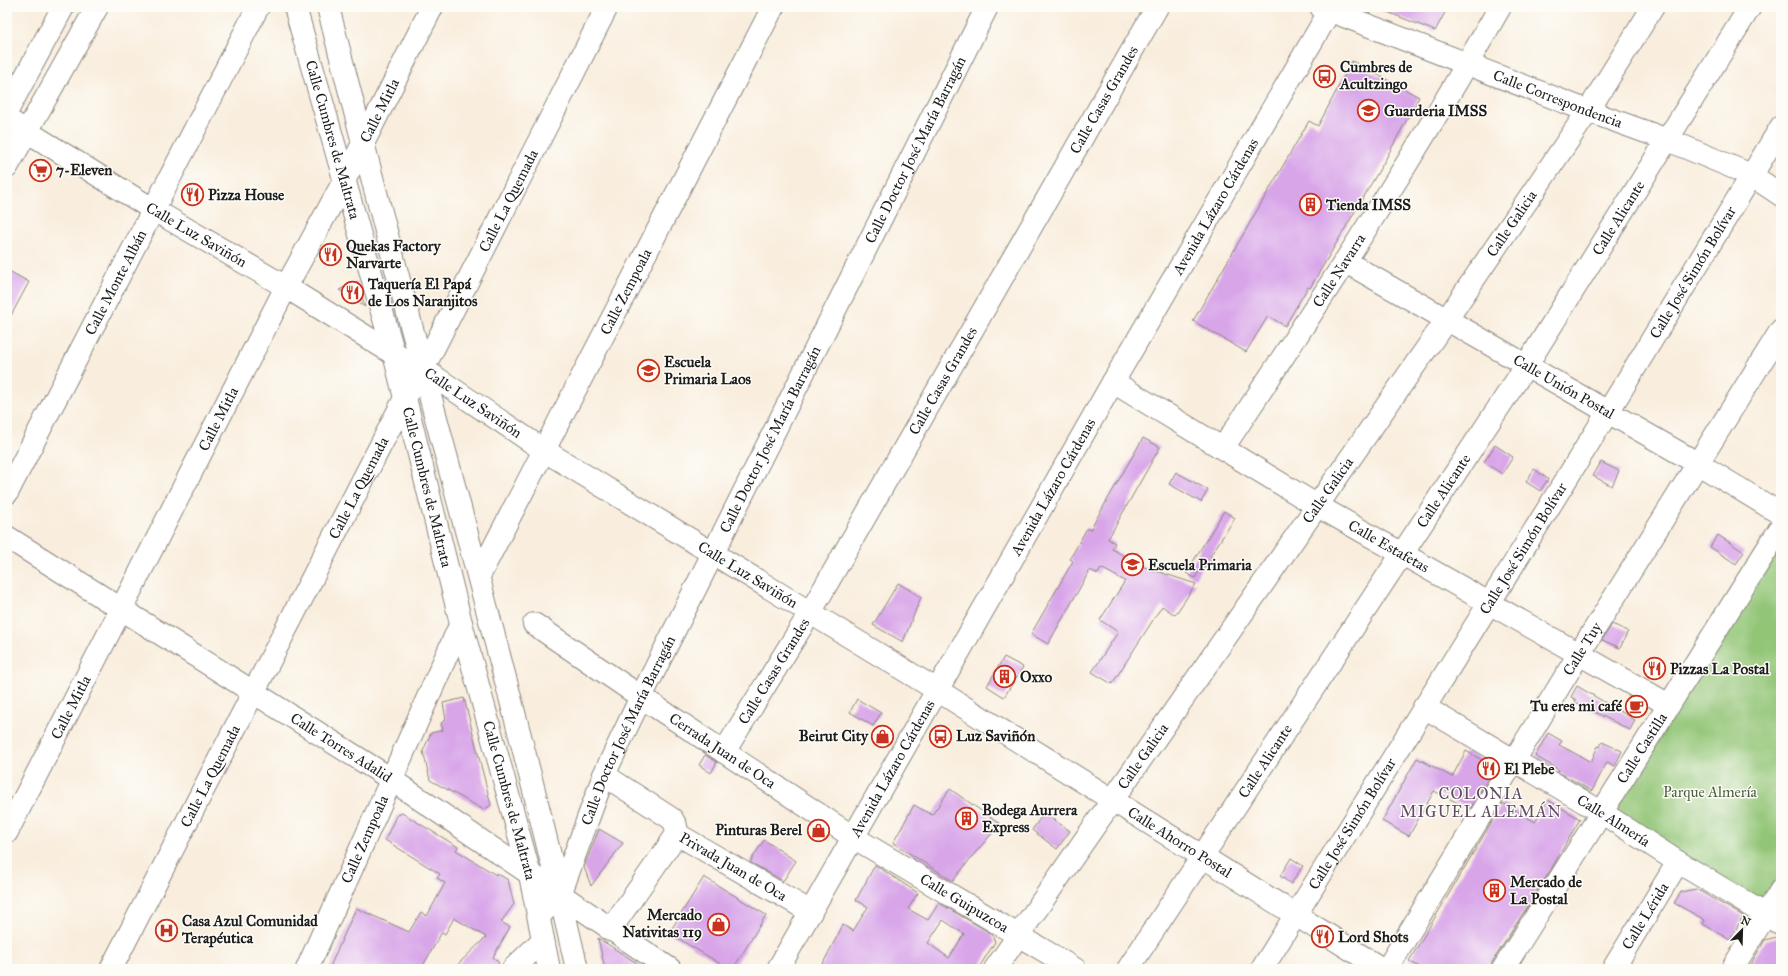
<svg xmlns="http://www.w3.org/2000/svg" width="1788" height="976" font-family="'IM FELL Great Primer',serif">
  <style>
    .green { fill: #92c576; stroke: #577049 }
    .building { fill: #d8a5e9; fill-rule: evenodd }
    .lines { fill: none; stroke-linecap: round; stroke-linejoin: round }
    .minor-casing { stroke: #8a857d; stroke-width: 24 }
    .major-casing { stroke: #8a857d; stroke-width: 24 }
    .minor { stroke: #fff; stroke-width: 22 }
    .major { stroke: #fff; stroke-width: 22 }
    .labels { text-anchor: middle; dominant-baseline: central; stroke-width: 3; stroke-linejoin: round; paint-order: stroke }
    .poi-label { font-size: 15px; font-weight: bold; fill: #1c1c1c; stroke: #fdfcf7; text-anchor: start }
    .street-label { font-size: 15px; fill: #1c1c1c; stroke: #fdfcf7 }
    .park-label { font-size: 15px; fill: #4b6040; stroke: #fdfcf7 }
    .neighbourhood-label { font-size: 16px; letter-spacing: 1px; fill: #5e4c64; stroke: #fdfcf7 }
  </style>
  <rect width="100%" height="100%" fill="#fdfcf7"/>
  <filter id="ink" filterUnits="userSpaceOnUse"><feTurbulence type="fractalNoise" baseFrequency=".025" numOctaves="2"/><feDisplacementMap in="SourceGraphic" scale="8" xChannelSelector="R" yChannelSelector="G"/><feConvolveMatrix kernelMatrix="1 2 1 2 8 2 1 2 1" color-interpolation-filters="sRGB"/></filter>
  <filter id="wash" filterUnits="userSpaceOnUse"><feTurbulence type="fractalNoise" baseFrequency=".012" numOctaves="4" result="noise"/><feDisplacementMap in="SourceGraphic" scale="16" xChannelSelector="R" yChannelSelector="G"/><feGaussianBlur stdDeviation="0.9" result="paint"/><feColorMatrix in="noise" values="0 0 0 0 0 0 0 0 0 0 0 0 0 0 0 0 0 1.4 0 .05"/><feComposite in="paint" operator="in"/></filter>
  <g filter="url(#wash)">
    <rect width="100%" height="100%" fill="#f9eede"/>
    <path class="green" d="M1781,540V885L1765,912L1612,816Z"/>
    <g id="blocks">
      <path class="building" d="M1375,7H1448L1435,31Z
        M1352,61L1419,97L1384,162L1310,288L1308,287L1285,326L1268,316L1246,352L1193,321L1309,121L1318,126Z
        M7,270L29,282L7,323Z
        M357,282L365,307L339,290Z
        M1143,438L1160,447L1108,539L1115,543L1112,549L1144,567L1196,584L1175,615L1162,606L1112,684L1092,672L1118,632L1100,620L1125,581L1101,568L1098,574L1090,570L1048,644L1031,634L1073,561L1070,559L1087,528L1090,530Z
        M1495,445L1513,457L1502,474L1484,462Z
        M1601,462L1619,471L1612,486L1593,476Z
        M1534,469L1548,479L1540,491L1526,482Z
        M1176,472L1208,490L1201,502L1169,484Z
        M1224,511L1235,518L1210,556L1213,558L1207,568L1203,565L1195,578L1186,573Z
        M1718,535L1744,552L1736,564L1710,547Z
        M898,583L921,597L903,642L873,625Z
        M1612,624L1628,631L1620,648L1602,640Z
        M1004,657L1023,667L1004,697L987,686Z
        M1577,686L1635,720L1630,730L1575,702L1576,700L1571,697Z
        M464,698L491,805L484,810L430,780L423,751L431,733L443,730L441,723L446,720L443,703Z
        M857,699L881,713L873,726L850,712Z
        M1548,733L1562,741L1559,745L1591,762L1598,746L1600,747L1602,742L1622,751L1615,766L1607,762L1592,791L1558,772L1559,770L1535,756Z
        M1466,751L1495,767L1470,809L1434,791L1409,836L1382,821L1417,758L1452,777Z
        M705,755L717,762L711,773L699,765Z
        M950,789L1000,824L975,853L953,881L893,843L914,805L932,815Z
        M1548,800L1580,819L1550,871L1492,962L1491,969H1423L1409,961L1503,803L1535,822Z
        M402,813L458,847L456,850L496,875L497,873L508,880L514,904L501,922L510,927L493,957L499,963L492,969H453L486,937L454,918L445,934L442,932L421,969H329L356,908L409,932L421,912L427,916L445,883L437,878L440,874L385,840L396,816Z
        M1044,813L1070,831L1057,849L1032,830Z
        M599,829L623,843L591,886L584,867Z
        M764,840L796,861L783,881L750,862Z
        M1291,858L1303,866L1291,884L1280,876Z
        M875,865L918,893L908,909L928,920L939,903L992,934L995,942L978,969H820L843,925L853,931L868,907L856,900ZM943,920L964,934L949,958L928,943Z
        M704,877L766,915L733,969H729L669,933Z
        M1696,889L1743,916L1730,940L1703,924L1705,920L1674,903L1681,892Z
        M1781,936V969H1748L1765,940Z
        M598,938L629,958L646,969H605Z"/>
    </g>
  </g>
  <g filter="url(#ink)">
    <use href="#blocks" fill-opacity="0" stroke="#8a857d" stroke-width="1"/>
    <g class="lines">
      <defs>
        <g id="minor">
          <path id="s1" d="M1321,7L1588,111L1668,140L1751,175L1781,195"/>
          <path id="s2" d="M7,119L154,210L286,287L394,354L423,369L545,451L937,690L1382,969"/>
          <path id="s3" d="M1346,262L1697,463L1781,514"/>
          <path id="s4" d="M1113,382L1316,505L1669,705"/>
          <path id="s5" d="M1223,448C1319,303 1414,158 1500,7"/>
          <path id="s6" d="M7,493L258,7"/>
          <path id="s7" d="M7,537L380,772L670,969"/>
          <path id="s8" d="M479,576L773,7"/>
          <path id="s9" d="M534,624L641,697L853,837L1075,969"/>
          <path id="s10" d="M1424,707L1601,812L1678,862L1781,924"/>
          <path id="s11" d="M724,752L810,613L1157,7"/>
          <path id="s12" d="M604,775L672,819L676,826L677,834L811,912"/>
          <path id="s13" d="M7,832L286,287L345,179L432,7"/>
          <path id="s14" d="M539,916L560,895L604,775L641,697L987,7"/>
          <path d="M610,930L677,834"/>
          <path id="s15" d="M111,969L405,398L423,369L607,7"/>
          <path id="s16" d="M307,969L461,623"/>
          <path d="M513,969L543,940"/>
          <path id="s17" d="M995,969L1447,319L1588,111L1653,7"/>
          <path id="s18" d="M1128,969L1526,366L1750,7"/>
          <path id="s19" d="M1262,969L1608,412L1781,127"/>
          <path id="s20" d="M1387,969L1579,654L1781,330"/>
          <path id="s21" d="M1503,969L1781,527"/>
          <path id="s22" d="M1613,969L1678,862"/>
          <path d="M1732,969L1781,890"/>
        </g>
        <g id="major">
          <path id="s23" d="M295,7L394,354L461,623L530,875L549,969"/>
          <path d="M328,7C359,128 390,249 423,369C476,569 531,768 577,969"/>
          <path d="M7,111L63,7"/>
          <path d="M7,167L97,7"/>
          <path id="s24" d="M778,969L1113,382L1332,7"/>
        </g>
      </defs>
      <use href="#minor" class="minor-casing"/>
      <use href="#major" class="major-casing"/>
      <use href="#minor" class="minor"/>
      <use href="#major" class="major"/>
    </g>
  </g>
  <defs>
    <symbol id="bus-ring" viewBox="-11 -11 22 22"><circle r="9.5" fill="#fdfcf7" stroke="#c8321e" stroke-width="1.5"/><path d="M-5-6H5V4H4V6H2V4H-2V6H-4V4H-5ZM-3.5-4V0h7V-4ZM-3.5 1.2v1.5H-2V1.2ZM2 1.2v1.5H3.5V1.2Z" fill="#c8321e"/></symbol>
    <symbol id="school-ring" viewBox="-11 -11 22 22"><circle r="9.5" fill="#fdfcf7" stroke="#c8321e" stroke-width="1.5"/><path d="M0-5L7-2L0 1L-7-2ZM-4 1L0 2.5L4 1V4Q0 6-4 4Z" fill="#c8321e"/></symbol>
    <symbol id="supermarket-ring" viewBox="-11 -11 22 22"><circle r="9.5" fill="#fdfcf7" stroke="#c8321e" stroke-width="1.5"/><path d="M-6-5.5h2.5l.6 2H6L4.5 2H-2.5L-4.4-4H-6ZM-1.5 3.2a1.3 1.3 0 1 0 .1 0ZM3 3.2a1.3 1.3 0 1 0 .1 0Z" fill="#c8321e"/></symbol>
    <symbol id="restaurant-ring" viewBox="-11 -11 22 22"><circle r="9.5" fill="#fdfcf7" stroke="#c8321e" stroke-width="1.5"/><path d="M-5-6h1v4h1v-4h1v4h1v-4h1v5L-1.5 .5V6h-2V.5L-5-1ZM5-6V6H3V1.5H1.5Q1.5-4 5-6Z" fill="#c8321e"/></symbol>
    <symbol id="building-ring" viewBox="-11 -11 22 22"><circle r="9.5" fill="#fdfcf7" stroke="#c8321e" stroke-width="1.5"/><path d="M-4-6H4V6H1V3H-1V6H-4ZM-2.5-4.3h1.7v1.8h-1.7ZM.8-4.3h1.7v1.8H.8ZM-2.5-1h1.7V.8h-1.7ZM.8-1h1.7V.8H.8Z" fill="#c8321e"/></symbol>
    <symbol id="cafe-ring" viewBox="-11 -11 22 22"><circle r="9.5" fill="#fdfcf7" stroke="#c8321e" stroke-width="1.5"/><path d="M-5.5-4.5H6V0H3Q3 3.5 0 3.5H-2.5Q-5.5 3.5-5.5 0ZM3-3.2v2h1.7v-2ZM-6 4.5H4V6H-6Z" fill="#c8321e"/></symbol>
    <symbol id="shop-ring" viewBox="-11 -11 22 22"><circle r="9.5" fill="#fdfcf7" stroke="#c8321e" stroke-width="1.5"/><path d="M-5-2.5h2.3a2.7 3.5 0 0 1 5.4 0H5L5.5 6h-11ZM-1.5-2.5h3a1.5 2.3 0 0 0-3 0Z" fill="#c8321e"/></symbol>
    <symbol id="hospital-ring" viewBox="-11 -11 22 22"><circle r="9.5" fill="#fdfcf7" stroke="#c8321e" stroke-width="1.5"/><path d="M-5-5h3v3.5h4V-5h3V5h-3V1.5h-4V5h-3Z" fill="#c8321e"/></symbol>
  </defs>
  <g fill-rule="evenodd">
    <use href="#bus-ring" x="1312" y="64" width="25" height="25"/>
    <use href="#school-ring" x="1356" y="98" width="25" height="25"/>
    <use href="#supermarket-ring" x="28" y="158" width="25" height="25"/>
    <use href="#restaurant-ring" x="180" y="182" width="25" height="25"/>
    <use href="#building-ring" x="1298" y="192" width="25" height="25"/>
    <use href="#restaurant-ring" x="318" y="242" width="25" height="25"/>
    <use href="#restaurant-ring" x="340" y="280" width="25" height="25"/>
    <use href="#school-ring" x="636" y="358" width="25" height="25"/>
    <use href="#school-ring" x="1120" y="552" width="25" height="25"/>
    <use href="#restaurant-ring" x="1642" y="656" width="25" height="25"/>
    <use href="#building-ring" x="992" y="664" width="25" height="25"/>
    <use href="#cafe-ring" x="1624" y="694" width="25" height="25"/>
    <use href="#shop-ring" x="870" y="724" width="25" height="25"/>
    <use href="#bus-ring" x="928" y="724" width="25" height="25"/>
    <use href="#restaurant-ring" x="1476" y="756" width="25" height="25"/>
    <use href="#building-ring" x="954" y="806" width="25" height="25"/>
    <use href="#shop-ring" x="806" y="818" width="25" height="25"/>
    <use href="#building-ring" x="1482" y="878" width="25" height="25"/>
    <use href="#shop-ring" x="706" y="912" width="25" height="25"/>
    <use href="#hospital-ring" x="154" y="918" width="25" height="25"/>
    <use href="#restaurant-ring" x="1310" y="924" width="25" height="25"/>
  </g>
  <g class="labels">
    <g class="poi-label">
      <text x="1340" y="67">Cumbres de<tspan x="1340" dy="17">Acultzingo</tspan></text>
      <text x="1384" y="111">Guarderia IMSS</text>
      <text x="56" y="170">7-Eleven</text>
      <text x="208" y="195">Pizza House</text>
      <text x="1326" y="205">Tienda IMSS</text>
      <text x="346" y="246">Quekas Factory<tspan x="346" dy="17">Narvarte</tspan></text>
      <text x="368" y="284">Taquería El Papá<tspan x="368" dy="17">de Los Naranjitos</tspan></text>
      <text x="664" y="362">Escuela<tspan x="664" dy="17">Primaria Laos</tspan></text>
      <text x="1148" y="565">Escuela Primaria</text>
      <text x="1670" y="669">Pizzas La Postal</text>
      <text x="1020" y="677">Oxxo</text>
      <text x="1622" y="706" text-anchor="end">Tu eres mi café</text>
      <text x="868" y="736" text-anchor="end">Beirut City</text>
      <text x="956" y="736">Luz Saviñón</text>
      <text x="1504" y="769">El Plebe</text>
      <text x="982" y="810">Bodega Aurrera<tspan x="982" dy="17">Express</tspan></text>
      <text x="802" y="830" text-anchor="end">Pinturas Berel</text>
      <text x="1510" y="882">Mercado de<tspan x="1510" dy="17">La Postal</tspan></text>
      <text x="702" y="915" text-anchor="end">Mercado<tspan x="702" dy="17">Nativitas 119</tspan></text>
      <text x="182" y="921">Casa Azul Comunidad<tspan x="182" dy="17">Terapéutica</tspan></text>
      <text x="1338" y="937">Lord Shots</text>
    </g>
    <g class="street-label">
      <text stroke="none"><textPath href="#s1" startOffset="254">Calle Correspondencia</textPath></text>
      <text stroke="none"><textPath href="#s11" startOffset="755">Calle Casas Grandes</textPath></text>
      <text stroke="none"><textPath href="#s13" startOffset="812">Calle Mitla</textPath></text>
      <text stroke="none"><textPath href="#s23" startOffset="138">Calle Cumbres de Maltrata</textPath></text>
      <text stroke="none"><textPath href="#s14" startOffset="856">Calle Doctor José María Barragán</textPath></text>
      <text stroke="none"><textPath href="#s15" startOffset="865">Calle La Quemada</textPath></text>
      <text stroke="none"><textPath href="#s24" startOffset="879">Avenida Lázaro Cárdenas</textPath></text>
      <text stroke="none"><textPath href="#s18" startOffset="897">Calle Alicante</textPath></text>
      <text stroke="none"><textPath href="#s17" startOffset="907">Calle Galicia</textPath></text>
      <text stroke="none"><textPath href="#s2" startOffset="222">Calle Luz Saviñón</textPath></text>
      <text stroke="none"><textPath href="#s5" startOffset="212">Calle Navarra</textPath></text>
      <text stroke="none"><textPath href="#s19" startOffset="819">Calle José Simón Bolívar</textPath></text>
      <text stroke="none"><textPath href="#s6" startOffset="237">Calle Monte Albán</textPath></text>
      <text stroke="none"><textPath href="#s8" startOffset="320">Calle Zempoala</textPath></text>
      <text stroke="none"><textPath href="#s11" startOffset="431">Calle Casas Grandes</textPath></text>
      <text stroke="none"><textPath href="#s3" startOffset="251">Calle Unión Postal</textPath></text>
      <text stroke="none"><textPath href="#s2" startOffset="546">Calle Luz Saviñón</textPath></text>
      <text stroke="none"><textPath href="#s13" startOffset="464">Calle Mitla</textPath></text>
      <text stroke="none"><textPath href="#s14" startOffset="532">Calle Doctor José María Barragán</textPath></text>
      <text stroke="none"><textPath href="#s23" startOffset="498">Calle Cumbres de Maltrata</textPath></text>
      <text stroke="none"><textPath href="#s24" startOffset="555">Avenida Lázaro Cárdenas</textPath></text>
      <text stroke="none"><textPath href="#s15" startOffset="541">Calle La Quemada</textPath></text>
      <text stroke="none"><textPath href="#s17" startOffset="583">Calle Galicia</textPath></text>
      <text stroke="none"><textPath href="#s18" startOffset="573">Calle Alicante</textPath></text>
      <text stroke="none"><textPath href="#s4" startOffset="321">Calle Estafetas</textPath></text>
      <text stroke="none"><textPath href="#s19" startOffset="495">Calle José Simón Bolívar</textPath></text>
      <text stroke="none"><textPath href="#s2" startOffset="870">Calle Luz Saviñón</textPath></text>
      <text stroke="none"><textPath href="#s20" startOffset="375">Calle Tuy</textPath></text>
      <text stroke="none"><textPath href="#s11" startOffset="95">Calle Casas Grandes</textPath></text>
      <text stroke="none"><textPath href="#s13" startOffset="140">Calle Mitla</textPath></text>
      <text stroke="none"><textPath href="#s14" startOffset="208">Calle Doctor José María Barragán</textPath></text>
      <text stroke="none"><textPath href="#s7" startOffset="395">Calle Torres Adalid</textPath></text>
      <text stroke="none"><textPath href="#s21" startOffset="261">Calle Castilla</textPath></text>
      <text stroke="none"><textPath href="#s9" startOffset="227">Cerrada Juan de Oca</textPath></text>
      <text stroke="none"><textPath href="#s17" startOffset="259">Calle Galicia</textPath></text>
      <text stroke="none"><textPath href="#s18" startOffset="249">Calle Alicante</textPath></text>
      <text stroke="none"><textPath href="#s24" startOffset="231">Avenida Lázaro Cárdenas</textPath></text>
      <text stroke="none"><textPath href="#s15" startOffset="217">Calle La Quemada</textPath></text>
      <text stroke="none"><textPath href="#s23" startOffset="822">Calle Cumbres de Maltrata</textPath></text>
      <text stroke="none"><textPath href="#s10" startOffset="221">Calle Almería</textPath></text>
      <text stroke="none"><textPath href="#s19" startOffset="171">Calle José Simón Bolívar</textPath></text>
      <text stroke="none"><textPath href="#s16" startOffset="142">Calle Zempoala</textPath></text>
      <text stroke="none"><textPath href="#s2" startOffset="1378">Calle Ahorro Postal</textPath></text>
      <text stroke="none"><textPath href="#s12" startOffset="162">Privada Juan de Oca</textPath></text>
      <text stroke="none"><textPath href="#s9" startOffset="513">Calle Guipuzcoa</textPath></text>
      <text stroke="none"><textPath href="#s22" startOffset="62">Calle Lérida</textPath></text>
    </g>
    <g class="park-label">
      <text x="1710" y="792">Parque Almería</text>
    </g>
    <g class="neighbourhood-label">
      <text x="1481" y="793">COLONIA<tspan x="1481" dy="18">MIGUEL ALEMÁN</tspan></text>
    </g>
  </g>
  <rect width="1788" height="976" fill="none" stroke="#fdfcf7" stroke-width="24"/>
  <g transform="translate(1742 930) rotate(23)" stroke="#fdfcf7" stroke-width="3" paint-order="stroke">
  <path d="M0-3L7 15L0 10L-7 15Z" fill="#1c1c1c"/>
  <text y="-6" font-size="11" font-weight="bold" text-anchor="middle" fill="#1c1c1c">N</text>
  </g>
</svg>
